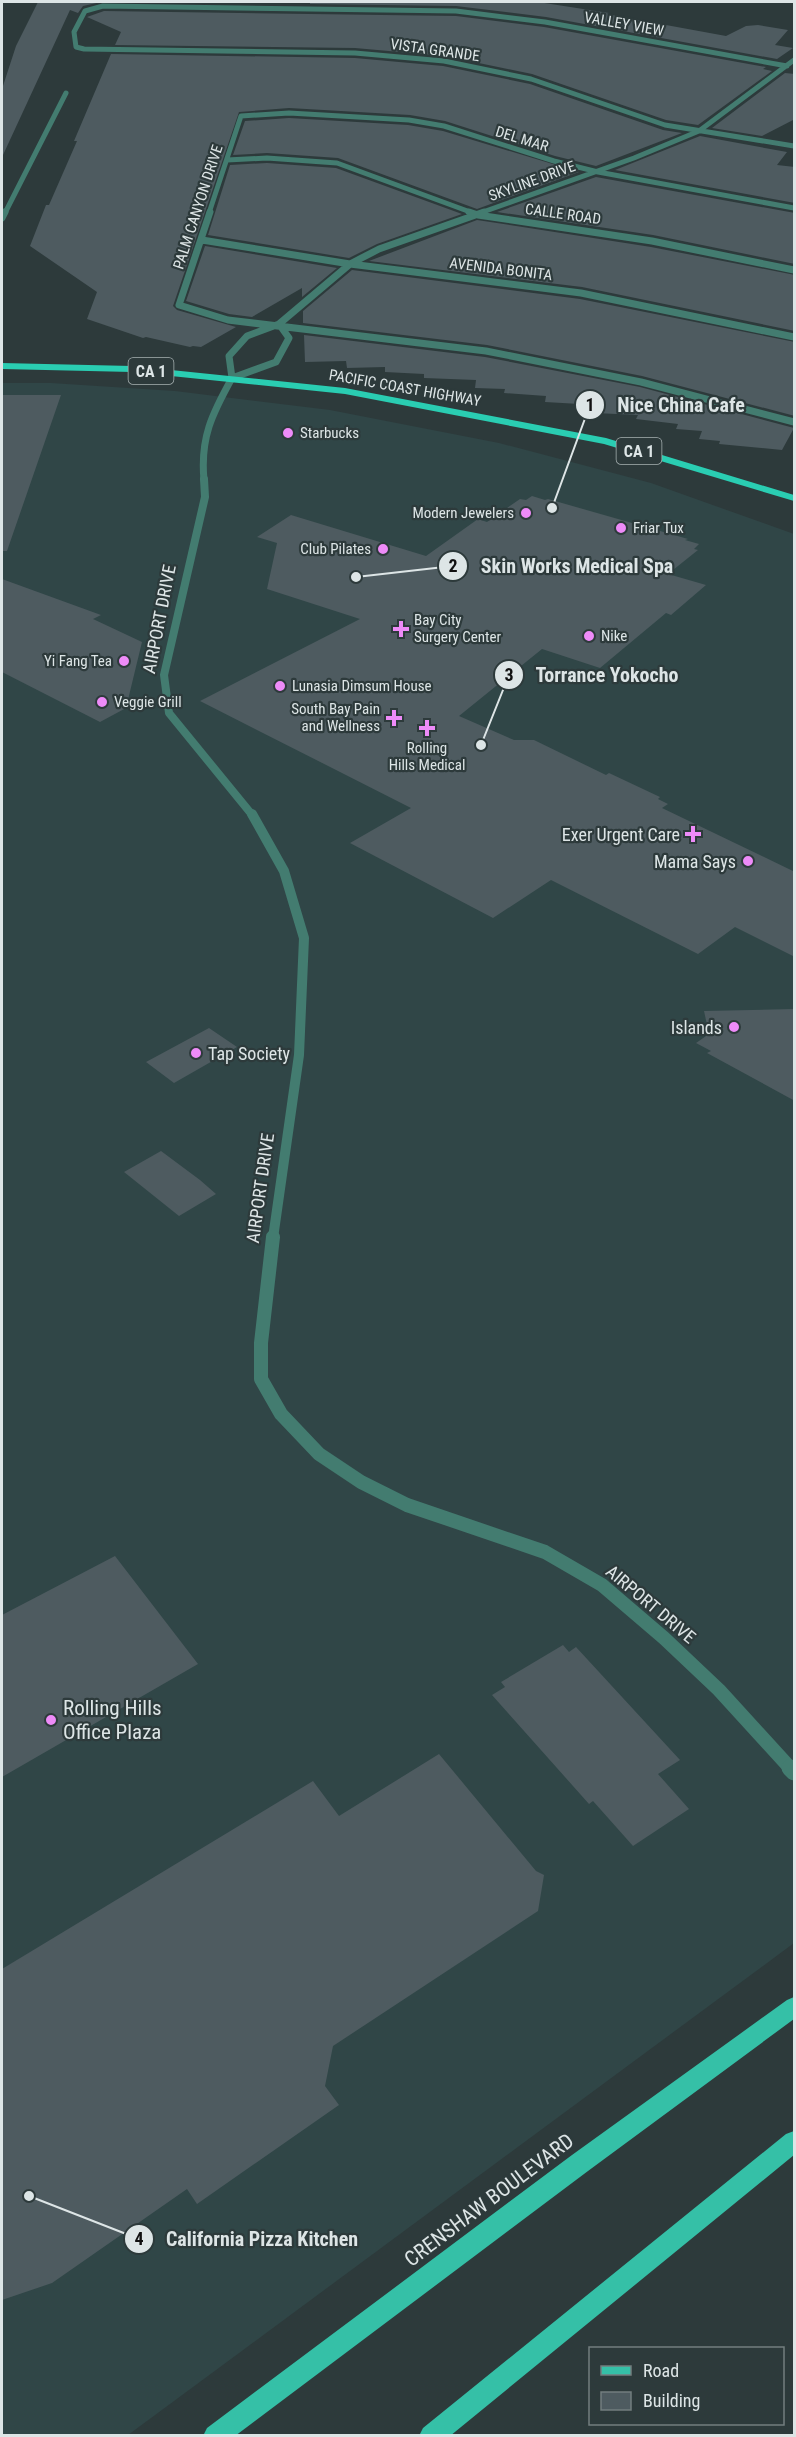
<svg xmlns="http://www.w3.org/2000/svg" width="796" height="2437" font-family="'Roboto Condensed',sans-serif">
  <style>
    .built { fill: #304647 }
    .building { fill: #4e5b60 }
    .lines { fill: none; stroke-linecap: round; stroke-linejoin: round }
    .minor-far5 { stroke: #437c70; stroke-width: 5 }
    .minor-far4 { stroke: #437c70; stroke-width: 7 }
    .minor-far3 { stroke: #437c70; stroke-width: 8 }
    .minor-far2 { stroke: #437c70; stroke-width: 10 }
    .minor-far1 { stroke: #437c70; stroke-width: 14 }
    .minor { stroke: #437c70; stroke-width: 17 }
    .primary { fill: #35c0a7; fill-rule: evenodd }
    .trunk { fill: #2acdb2; fill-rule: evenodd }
    .poi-dot { fill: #ee8bf8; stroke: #2d3a3b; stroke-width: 2 }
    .labels { text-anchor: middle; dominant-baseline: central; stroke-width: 4.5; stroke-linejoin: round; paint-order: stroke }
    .far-street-label { font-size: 15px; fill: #dde5e6; stroke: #2d3a3b }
    .far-poi-label { font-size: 15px; fill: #dde5e6; stroke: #2d3a3b; text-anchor: start }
    .shield { fill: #2d3a3b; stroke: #a8b2b3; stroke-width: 1.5 }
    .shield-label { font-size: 16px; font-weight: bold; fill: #dde5e6 }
    .street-label { font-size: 18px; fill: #dde5e6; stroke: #2d3a3b }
    .poi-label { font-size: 18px; fill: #dde5e6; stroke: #2d3a3b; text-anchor: end }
    .near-poi-label { font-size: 21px; fill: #dde5e6; stroke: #2d3a3b; text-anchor: start }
    .near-street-label { font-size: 21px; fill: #dde5e6; stroke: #2d3a3b }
    .leader { fill: none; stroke: #dde5e6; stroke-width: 2 }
    .callout-dot { fill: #dde5e6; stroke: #2d3a3b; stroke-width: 2 }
    .mark-label { font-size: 18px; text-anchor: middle; font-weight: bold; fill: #111 }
    .callout-label { font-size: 20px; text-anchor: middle; font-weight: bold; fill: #dde5e6; stroke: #2d3a3b; stroke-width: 4.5; stroke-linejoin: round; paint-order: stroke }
  </style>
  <rect width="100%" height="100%" fill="#2d3a3b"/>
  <path class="built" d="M2,383H51L175,391L330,410L499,443L651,483L794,534V1943L128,2435L2,2436Z"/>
  <path class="building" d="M38,2H101L83,6L78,13L70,10L3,155L2,89L16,46Z
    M310,2H538L609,13L606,14L726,36L746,26L758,25L788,30L775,45L793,48L777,59L546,17L456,6L310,4Z
    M104,11L456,16L544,27L766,67L763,69L772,71L698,125L666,120L532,74L445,56L355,48L115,45L121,32L87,17Z
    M111,54L355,58L443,66L530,84L663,130L682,133L596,166L555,156L445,121L410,115L289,108L239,112L173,306L177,310L236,327L201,347L193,346L190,347L146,337L143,338L87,319L97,292L30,246L46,205H49L77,141H74Z
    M785,73L795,74V119L762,136L712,128Z
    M289,118L408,125L443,131L579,172L477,209L338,158L267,153L233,155L245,121Z
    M700,136L787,152L777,165L795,167V203L615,170Z
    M267,163L336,168L462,214L377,244L349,258L208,235L230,165Z
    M596,177L795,213V264L653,235L497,212Z
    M477,220L651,247L795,275V331L582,287L369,261Z
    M205,246L337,268L302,297V288L252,317L229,314L186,301Z
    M352,270L580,299L795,342V416L642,376L487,345L303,323V311Z
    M304,335L485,357L640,387L794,428L782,450L719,444L720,441L699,439L702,431L676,429L678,424L636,419L638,415L595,413L597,405L545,402L546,396L504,393L505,389L475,388L476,380L424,378V374L385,372V367L347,368L346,361L305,362Z
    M2,395H61L7,551H2Z
    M532,496L545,500L548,499L688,539L685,540L699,544L694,549L698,550L668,574L706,585L671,615L666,613L600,668L542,649L459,716L514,740H534L606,775L609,773L660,797L658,799L668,804L662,808L795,872V957L735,927L698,954L551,880L493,918L350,843L411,808L200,701L360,619L267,589L277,543L257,537L291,515L426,556L478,519L487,522L520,499L526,500Z
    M2,579L101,615L93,619L142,642L126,708L100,722L2,672Z
    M795,1009V1101L707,1053L711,1051L696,1043L709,1034L704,1011Z
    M209,1028L237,1047L174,1083L146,1062Z
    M161,1151L200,1180L216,1194L179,1216L124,1172Z
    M115,1556L198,1664L2,1777V1615Z
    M563,1645L569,1652L576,1647L680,1760L658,1774L689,1809L633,1846L593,1801L589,1804L492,1695L505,1687L501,1682Z
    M439,1754L536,1871L544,1875L538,1911L333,2046L325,2086L339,2105L197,2204L187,2189L52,2283L2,2300V1969L313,1781L339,1816Z"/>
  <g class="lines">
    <path class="minor-far5" d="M787,66L545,22L456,11L103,6L85,11L74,32L76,47L84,49L355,53L444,61L531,79L665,125L794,146
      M227,160L267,158L337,163L473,213
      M5,213L66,93
      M209,213L241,116L289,113L409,120L444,126L554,161L598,172L794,208
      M480,213L634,158L699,131L794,60"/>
    <path class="minor-far4" d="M210,212L179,305L228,320L486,351L641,382L794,422
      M469,212L478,215L652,241L794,270
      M2,218L5,212
      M202,240L350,264L581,293L794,337
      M232,378L229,356L247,336L279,324L350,264L379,249L484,212
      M232,378L276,362L289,338L279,324
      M204,480C200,438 212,414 232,378"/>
    <path class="minor-far3" d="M204,479L205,497L164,675L169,713L253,816"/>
    <path class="minor-far2" d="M252,814L284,871L304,938L299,1055L273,1238"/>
    <path class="minor-far1" d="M273,1237L261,1343V1379L281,1414L319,1454L361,1482L407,1505L545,1552L602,1585L664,1638L719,1690L792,1770"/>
    <path class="minor" d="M790,1768L794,1772"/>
    <path class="primary" d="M794,1997V2019L588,2171L235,2436H203L207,2428L572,2155L787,2000Z
      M794,2131V2155L450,2436H419L423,2428L786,2134Z"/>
    <path class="trunk" d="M2,363L132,366L345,388L606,438L794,495V501L604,444L345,394L132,372L2,369Z"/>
  </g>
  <g class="poi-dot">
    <circle cx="288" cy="433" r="6"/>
    <circle cx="526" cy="513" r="6"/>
    <circle cx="621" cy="528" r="6"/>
    <circle cx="383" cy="549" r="6"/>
    <path d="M398 620h6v6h6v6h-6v6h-6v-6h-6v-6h6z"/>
    <circle cx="589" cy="636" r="6"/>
    <circle cx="124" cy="661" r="6"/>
    <circle cx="280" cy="686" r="6"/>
    <circle cx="102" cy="702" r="6"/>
    <path d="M391 709h6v6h6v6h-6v6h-6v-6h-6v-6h6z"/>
    <path d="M424 719h6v6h6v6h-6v6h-6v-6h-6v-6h6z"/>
    <path d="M690 825h6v6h6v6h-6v6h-6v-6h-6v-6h6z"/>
    <circle cx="748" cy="861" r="6"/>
    <circle cx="734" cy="1027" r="6"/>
    <circle cx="196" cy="1053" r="6"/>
    <circle cx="51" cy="1720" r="6"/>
  </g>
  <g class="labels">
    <g class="far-street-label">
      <text transform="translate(624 24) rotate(10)">VALLEY VIEW</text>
      <text transform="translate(435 50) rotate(8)">VISTA GRANDE</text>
      <text transform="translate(522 139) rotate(17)">DEL MAR</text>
      <text transform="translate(532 181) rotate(-20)">SKYLINE DRIVE</text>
      <text transform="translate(198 207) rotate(-72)">PALM CANYON DRIVE</text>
      <text transform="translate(563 214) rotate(8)">CALLE ROAD</text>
      <text transform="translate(501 269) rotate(7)">AVENIDA BONITA</text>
      <text transform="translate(405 388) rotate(10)">PACIFIC COAST HIGHWAY</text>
    </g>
    <g class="far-poi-label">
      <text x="300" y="433">Starbucks</text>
      <text x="514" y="513" text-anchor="end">Modern Jewelers</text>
      <text x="633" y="528">Friar Tux</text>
      <text x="371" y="549" text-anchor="end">Club Pilates</text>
      <text x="414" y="620">Bay City<tspan x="414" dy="17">Surgery Center</tspan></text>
      <text x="601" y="636">Nike</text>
      <text x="112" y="661" text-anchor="end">Yi Fang Tea</text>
      <text x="292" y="686">Lunasia Dimsum House</text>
      <text x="114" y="702">Veggie Grill</text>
      <text x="380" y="709" text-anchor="end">South Bay Pain<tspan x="380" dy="17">and Wellness</tspan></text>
      <text x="427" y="748" text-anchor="middle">Rolling<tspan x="427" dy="17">Hills Medical</tspan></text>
    </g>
    <g class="shield">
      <rect x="128.5" y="358" width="45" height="26" rx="4.5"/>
      <rect x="616.5" y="438" width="45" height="26" rx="4.5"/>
    </g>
    <g class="shield-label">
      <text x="151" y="371">CA 1</text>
      <text x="639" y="451">CA 1</text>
    </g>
    <g class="street-label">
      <text transform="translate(159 619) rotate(-79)">AIRPORT DRIVE</text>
      <text transform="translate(260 1188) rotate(-82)">AIRPORT DRIVE</text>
      <text transform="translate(651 1604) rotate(40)">AIRPORT DRIVE</text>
    </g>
    <g class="poi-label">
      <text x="680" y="834">Exer Urgent Care</text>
      <text x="736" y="861">Mama Says</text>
      <text x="722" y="1027">Islands</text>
      <text x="208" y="1053" text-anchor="start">Tap Society</text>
    </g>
    <g class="near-poi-label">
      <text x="63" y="1708">Rolling Hills<tspan x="63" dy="24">Office Plaza</tspan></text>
    </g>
    <g class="near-street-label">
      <text transform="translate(489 2200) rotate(-37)">CRENSHAW BOULEVARD</text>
    </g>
  </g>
  <path class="leader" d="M552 508L590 405M356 577L453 566M481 745L509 675M29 2196L139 2239"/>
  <g class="callout-dot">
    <circle cx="552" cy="508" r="6"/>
    <circle cx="356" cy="577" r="6"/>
    <circle cx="481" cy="745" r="6"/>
    <circle cx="29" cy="2196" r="6"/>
    <circle cx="590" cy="405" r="15"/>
    <circle cx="453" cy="566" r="15"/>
    <circle cx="509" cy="675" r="15"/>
    <circle cx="139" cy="2239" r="15"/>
  </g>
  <g class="mark-label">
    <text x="590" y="411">1</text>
    <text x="453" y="572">2</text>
    <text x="509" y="681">3</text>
    <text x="139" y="2245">4</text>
  </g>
  <g class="callout-label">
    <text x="681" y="412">Nice China Cafe</text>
    <text x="577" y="573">Skin Works Medical Spa</text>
    <text x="607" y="682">Torrance Yokocho</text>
    <text x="262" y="2246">California Pizza Kitchen</text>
  </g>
  <rect width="796" height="2437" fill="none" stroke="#dde5e6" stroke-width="6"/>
  <rect x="589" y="2347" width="195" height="78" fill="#2d3a3b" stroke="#737e7f" stroke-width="1.5"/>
  <rect x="601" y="2366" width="30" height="9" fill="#35c0a7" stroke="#737e7f" stroke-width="1.5"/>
  <text x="643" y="2377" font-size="18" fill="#dde5e6">Road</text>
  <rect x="601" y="2392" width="30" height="18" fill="#4e5b60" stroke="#737e7f" stroke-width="1.5"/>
  <text x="643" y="2407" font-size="18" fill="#dde5e6">Building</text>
</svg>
